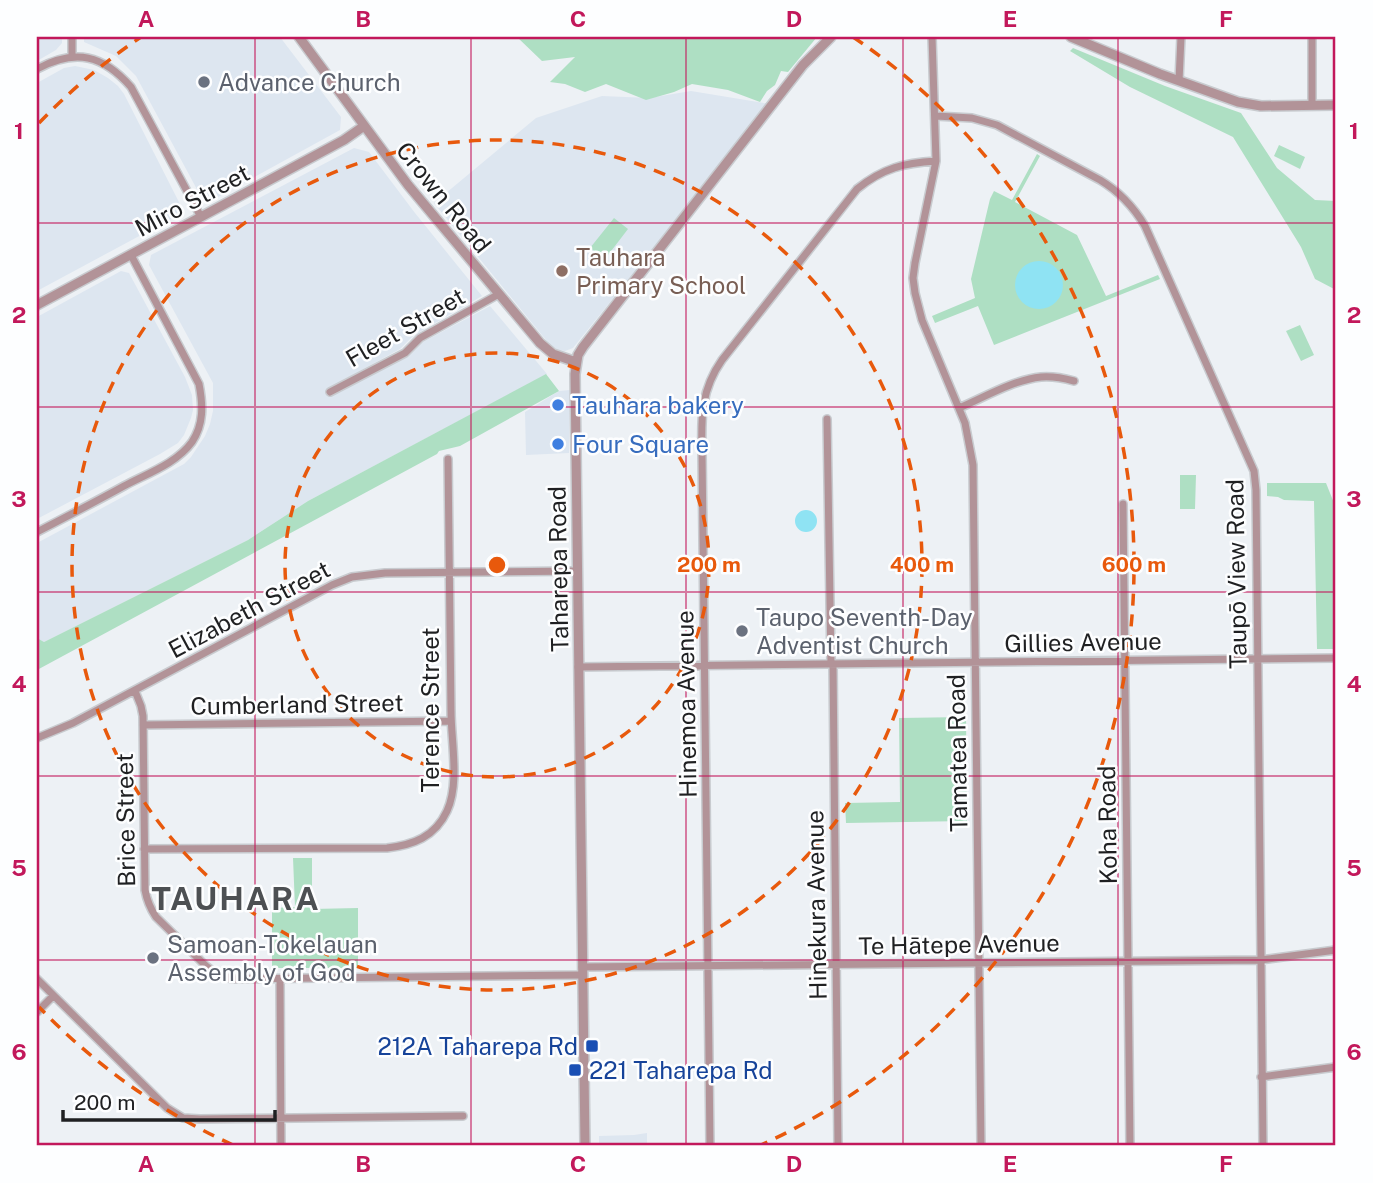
<svg xmlns="http://www.w3.org/2000/svg" width="1373" height="1183" font-family="'Public Sans',sans-serif">
  <style>
    .built { fill: #dde6f0 }
    .green { fill: #aedfc3 }
    .water { fill: #8fe3f3 }
    .lines { fill: none; stroke-linecap: round; stroke-linejoin: round }
    .minor-casing { stroke: #c8cbcf; stroke-width: 10 }
    .tertiary-casing { stroke: #c8cbcf; stroke-width: 12 }
    .minor { stroke: #b29398; stroke-width: 7 }
    .tertiary { stroke: #b29398; stroke-width: 9 }
    .grid { fill: none; stroke: #c2185b; stroke-width: 2; stroke-opacity: 0.55 }
    .ring { fill: none; stroke: #e8590c; stroke-width: 3.5; stroke-dasharray: 12 9 }
    .worship-dot { fill: #6b7280; stroke: #fdfeff; stroke-width: 2.5 }
    .education-dot { fill: #8d6e63; stroke: #fdfeff; stroke-width: 2.5 }
    .shop-dot { fill: #3f7fe0; stroke: #fdfeff; stroke-width: 2.5 }
    .transit-dot { fill: #1a4fb4; stroke: #fdfeff; stroke-width: 2.5 }
    .labels { text-anchor: middle; dominant-baseline: central; stroke-width: 5; stroke-linejoin: round; paint-order: stroke }
    .worship-label { font-size: 24px; fill: #5b616d; stroke: #fdfeff; text-anchor: start }
    .street-label { font-size: 24px; fill: #1f2022; stroke: #fdfeff }
    .education-label { font-size: 24px; fill: #785e54; stroke: #fdfeff; text-anchor: start }
    .shop-label { font-size: 24px; fill: #366cbe; stroke: #fdfeff; text-anchor: start }
    .transit-label { font-size: 24px; fill: #164399; stroke: #fdfeff; text-anchor: end }
    .district-label { font-size: 32px; font-weight: bold; letter-spacing: 2px; fill: #4d5053; stroke: #fdfeff }
    .centre { fill: #e8590c; stroke: #fdfeff; stroke-width: 3.5 }
    .ring-label { font-size: 21px; text-anchor: middle; font-weight: bold; fill: #e8590c; stroke: #fdfeff; stroke-width: 5; stroke-linejoin: round; paint-order: stroke }
    .neatline { fill: none; stroke: #c2185b; stroke-width: 2.5 }
    .grid-label { font-size: 23px; text-anchor: middle; font-weight: bold; fill: #c2185b }
  </style>
  <rect width="100%" height="100%" fill="#edf1f5"/>
  <path class="built" d="M37,37H62V43L56,50L37,61Z
    M84,37H280L341,117L340,130L209,202H206L200,195L136,76L116,56L84,42Z
    M75,66L94,70L108,78L118,86L124,94L183,210L182,213L37,291V83L64,68Z
    M691,91L770,104L573,348L565,351L558,350L550,345L434,203L536,118L602,96L649,98Z
    M354,148L369,152L415,213L482,296L413,336L400,349L327,389L329,395L408,357L423,342L490,306L547,374L308,501L248,540L44,642L37,638V543L184,464L191,457L205,436L210,424L213,411V383L149,265L151,255Z
    M121,271L129,273L185,377L192,395L193,410L191,418L184,435L178,443L160,454L37,519V317Z
    M570,390L569,453L526,455L525,412L559,391Z
    M647,1133V1146H599V1136L634,1135Z"/>
  <path class="green" d="M517,37H817L788,72L781,71L775,85L767,91L760,102L728,90L692,84L674,92L646,100L606,84L585,92L565,84L550,82L575,57L542,61Z
    M1073,48L1165,86L1241,113L1277,168L1315,200L1336,201V290L1315,279L1301,247L1233,137L1130,87L1070,51Z
    M1279,145L1305,157L1300,169L1274,156Z
    M1037,154L1040,156L1015,202L1077,235L1106,296L1158,275L1160,279L994,345L978,306L935,323L932,316L975,298L971,279L990,199L994,191L1012,200Z
    M614,218L628,229L605,259L590,248Z
    M1300,325L1314,355L1301,361L1286,331Z
    M546,374L559,391L460,446L439,451L437,454L37,670V638L44,642L248,540L308,501Z
    M1180,475H1196L1195,509H1180Z
    M1267,483H1326L1336,508V648L1334,649H1317L1314,501L1284,500L1278,497L1267,496Z
    M966,717L967,821L846,823L845,803L900,802L899,718Z
    M293,858H312V909L358,908V968H272V908L295,907Z"/>
  <path class="water" d="M1015 285a24 24 0 1 1 48 0a24 24 0 1 1-48 0Z
    M795 521a11 11 0 1 1 22 0a11 11 0 1 1-22 0Z"/>
  <g class="lines">
    <defs>
      <path id="minor" d="M72,37V57
        M932,37L936,161L915,263L913,278L915,293L922,320L965,423L973,465L981,1146
        M37,69C76,48 103,55 131,87L201,217
        M1179,81L1181,37
        M1312,105V37
        M936,116L972,118L997,125L1100,180C1120,192 1133,206 1145,226L1254,471L1256,490L1263,1146
        M330,392L405,353L420,338L499,294
        M959,408C985,397 1013,380 1041,377C1053,376 1063,378 1074,381
        M827,419L831,664
        M1123,504L1130,1146
        M37,532C66,517 95,502 124,486C146,474 176,464 192,442C204,424 203,405 199,384L131,255
        M833,664L838,1146
        M578,667L1336,658
        M135,691L141,706L143,716L145,890C147,901 150,908 156,917L206,966L215,973L232,979L582,975
        M143,725L451,721
        M37,738L73,723L332,585L352,577L385,573L577,571
        M144,849L387,848C413,845 435,837 447,811C460,783 451,741 451,711C450,627 449,543 448,459
        M582,967L1260,960L1336,950
        M37,979L167,1108L183,1118L200,1119L463,1116
        M280,979L281,1146
        M37,1012L53,996
        M1261,1077L1336,1067
        M710,1146L702,452C701,416 701,390 722,360L857,189C883,168 904,163 936,161"/>
      <path id="tertiary" d="M299,37L408,185L540,343L553,354L576,362
        M1071,37L1160,74L1238,102L1261,106L1336,105
        M37,305L344,140L364,126
        M585,1146L575,374L578,355L583,347L803,65L831,37"/>
    </defs>
    <use href="#minor" class="minor-casing"/>
    <use href="#tertiary" class="tertiary-casing"/>
    <use href="#minor" class="minor"/>
    <use href="#tertiary" class="tertiary"/>
  </g>
  <path class="grid" d="M255,37V1146M471,37V1146M686,37V1146M903,37V1146M1118,37V1146M37,223H1336M37,407H1336M37,592H1336M37,776H1336M37,960H1336"/>
  <g class="ring">
    <circle cx="497" cy="565" r="212"/>
    <circle cx="497" cy="565" r="425"/>
    <path d="M233 1145A637 637 0 0 1 39 1007M39 123A637 637 0 0 1 141 37M853 37A637 637 0 0 1 761 1145"/>
  </g>
  <g class="worship-dot">
    <circle cx="204" cy="82" r="7"/>
    <circle cx="742" cy="631" r="7"/>
    <circle cx="153" cy="958" r="7"/>
  </g>
  <circle class="education-dot" cx="562" cy="271" r="7"/>
  <g class="shop-dot">
    <circle cx="558" cy="405" r="7"/>
    <circle cx="558" cy="444" r="7"/>
  </g>
  <g class="transit-dot">
    <rect x="585" y="1039" width="14" height="14" rx="3.5"/>
    <rect x="568" y="1063" width="14" height="14" rx="3.5"/>
  </g>
  <g class="labels">
    <g class="worship-label">
      <text x="218" y="82">Advance Church</text>
      <text x="756" y="617">Taupo Seventh-Day<tspan x="756" dy="28">Adventist Church</tspan></text>
      <text x="167" y="944">Samoan-Tokelauan<tspan x="167" dy="28">Assembly of God</tspan></text>
    </g>
    <g class="street-label">
      <text transform="translate(444 197) rotate(51)">Crown Road</text>
      <text transform="translate(192 200) rotate(-28)">Miro Street</text>
      <text transform="translate(405 327) rotate(-30)">Fleet Street</text>
      <text transform="translate(558 569) rotate(-91)">Taharepa Road</text>
      <text transform="translate(1236 574) rotate(-91)">Taupō View Road</text>
      <text transform="translate(249 609) rotate(-28)">Elizabeth Street</text>
      <text transform="translate(1083 642) rotate(-1)">Gillies Avenue</text>
      <text transform="translate(297 704) rotate(-1)">Cumberland Street</text>
      <text transform="translate(686 704) rotate(-91)">Hinemoa Avenue</text>
      <text transform="translate(430 710) rotate(-90)">Terence Street</text>
      <text transform="translate(957 753) rotate(-91)">Tamatea Road</text>
      <text transform="translate(125 820) rotate(-91)">Brice Street</text>
      <text transform="translate(1107 825) rotate(-91)">Koha Road</text>
      <text transform="translate(816 905) rotate(-91)">Hinekura Avenue</text>
      <text transform="translate(959 944) rotate(-1)">Te Hātepe Avenue</text>
    </g>
    <g class="education-label">
      <text x="576" y="257">Tauhara<tspan x="576" dy="28">Primary School</tspan></text>
    </g>
    <g class="shop-label">
      <text x="572" y="405">Tauhara bakery</text>
      <text x="572" y="444">Four Square</text>
    </g>
    <g class="transit-label">
      <text x="578" y="1046">212A Taharepa Rd</text>
      <text x="589" y="1070" text-anchor="start">221 Taharepa Rd</text>
    </g>
    <g class="district-label">
      <text x="236" y="898">TAUHARA</text>
    </g>
  </g>
  <circle cx="497" cy="565" r="10" class="centre"/>
  <g class="ring-label">
    <text x="709" y="572">200 m</text>
    <text x="922" y="572">400 m</text>
    <text x="1134" y="572">600 m</text>
  </g>
  <rect width="1373" height="1183" fill="none" stroke="#fdfeff" stroke-width="77"/>
  <path d="M63 1110v10h212v-10" fill="none" stroke="#1f2022" stroke-width="3.5"/>
  <text x="74" y="1110" font-size="21" fill="#1f2022" stroke="#fdfeff" stroke-width="5" paint-order="stroke">200 m</text>
  <rect x="38" y="38" width="1296" height="1106" class="neatline"/>
  <g class="grid-label">
    <text x="146" y="27">A</text>
    <text x="363" y="27">B</text>
    <text x="578" y="27">C</text>
    <text x="794" y="27">D</text>
    <text x="1010" y="27">E</text>
    <text x="1226" y="27">F</text>
    <text x="19" y="139">1</text>
    <text x="1354" y="139">1</text>
    <text x="19" y="323">2</text>
    <text x="1354" y="323">2</text>
    <text x="19" y="507">3</text>
    <text x="1354" y="507">3</text>
    <text x="19" y="692">4</text>
    <text x="1354" y="692">4</text>
    <text x="19" y="876">5</text>
    <text x="1354" y="876">5</text>
    <text x="19" y="1060">6</text>
    <text x="1354" y="1060">6</text>
    <text x="146" y="1172">A</text>
    <text x="363" y="1172">B</text>
    <text x="578" y="1172">C</text>
    <text x="794" y="1172">D</text>
    <text x="1010" y="1172">E</text>
    <text x="1226" y="1172">F</text>
  </g>
</svg>
